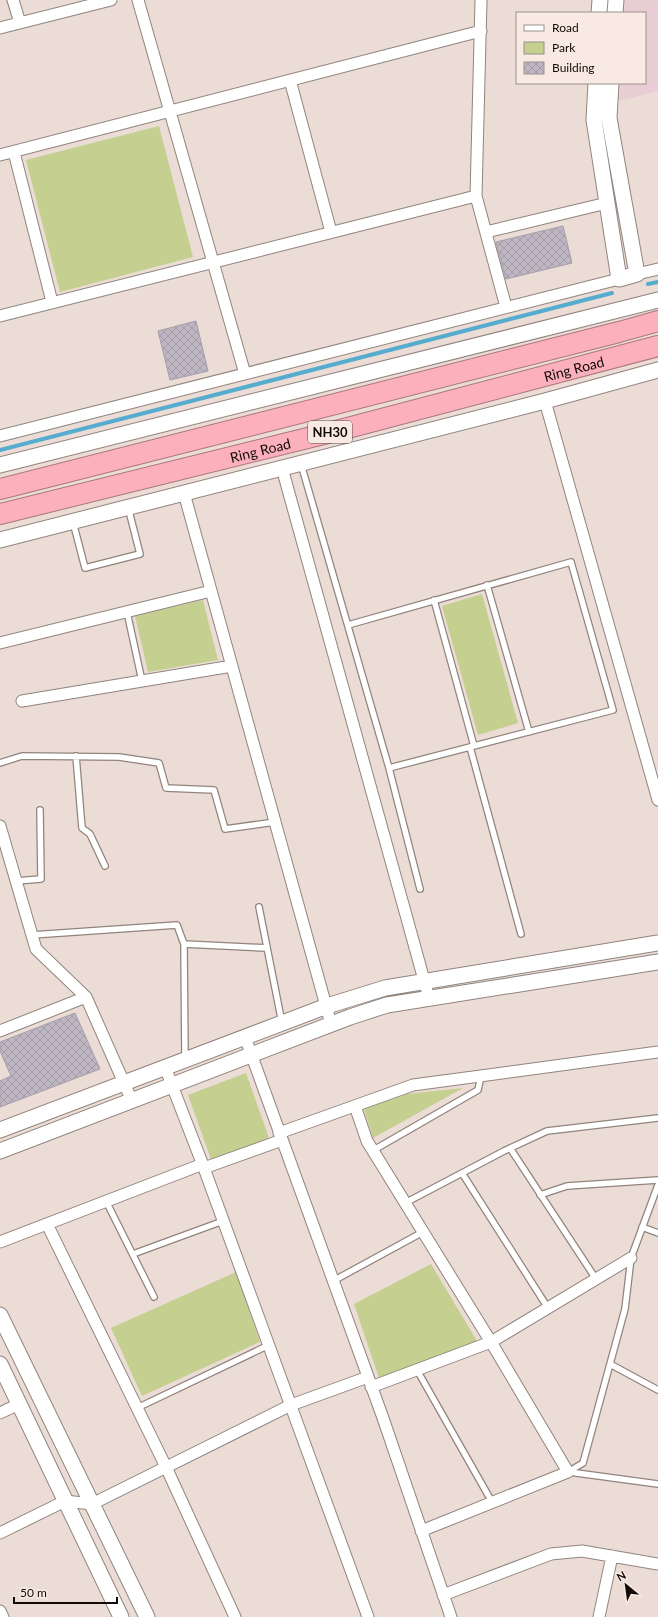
<svg xmlns="http://www.w3.org/2000/svg" width="658" height="1617" font-family="Lato,sans-serif">
  <style>
    .commercial { fill: #e8ced4 }
    .green { fill: #c4cf90 }
    .lines { fill: none; stroke-linecap: round; stroke-linejoin: round }
    .stream { stroke: #56accf; stroke-width: 4 }
    .building { fill: url(#building-cross-hatch); stroke: #a59ea9 }
    .lane-casing { stroke: #91847d; stroke-width: 8 }
    .street-casing { stroke: #91847d; stroke-width: 13 }
    .secondary-casing { stroke: #91847d; stroke-width: 17 }
    .highway-casing { stroke: #a9767d; stroke-width: 22 }
    .lane { stroke: #fff; stroke-width: 5.5 }
    .street { stroke: #fff; stroke-width: 11 }
    .secondary { stroke: #fff; stroke-width: 15 }
    .highway { stroke: #fcb0bb; stroke-width: 20 }
    .labels { text-anchor: middle; dominant-baseline: central; stroke-width: 4; stroke-linejoin: round; paint-order: stroke }
    .shield { fill: #f8e9e2; stroke: #564e4a; stroke-width: 1 }
    .shield-label { font-size: 13px; font-weight: bold; fill: #100b09 }
    .street-label { font-size: 14px; fill: #100b09; stroke: #f8e9e2 }
  </style>
  <defs>
    <pattern id="building-cross-hatch" width="8" height="8" patternUnits="userSpaceOnUse"><rect width="8" height="8" fill="#beb7c3"/><path d="M0 0l8 8M0 8l8-8" fill="none" stroke="#a29ca6"/></pattern>
  </defs>
  <rect width="100%" height="100%" fill="#ebdcd5"/>
  <path class="commercial" d="M625,0H658V91L619,101L620,83H645V13H624Z"/>
  <path class="green" d="M159,126L193,257L60,292L26,160Z
    M482,594L518,723L478,735L442,606Z
    M203,600L218,660L148,672L135,616Z
    M246,1073L270,1141L212,1162L188,1095Z
    M463,1088L373,1138L364,1109L406,1094Z
    M431,1264L477,1341L379,1378L354,1304Z
    M236,1272L260,1342L142,1396L111,1328Z"/>
  <g class="lines">
    <path class="stream" d="M648,284L658,282
      M0,450L612,293"/>
  </g>
  <path class="building" d="M563,226L572,263L506,279L496,242Z
    M196,321L208,371L170,380L158,331Z
    M75,1013L100,1069L0,1107V1081L11,1076L0,1051V1042Z"/>
  <g class="lines">
    <defs>
      <path id="lane" d="M301,464L389,768L420,889
        M73,522L85,568L140,554L128,507
        M487,585L529,732
        M434,600L474,746
        M127,612L142,681
        M348,625L571,562L613,710L389,768
        M470,747L521,934
        M76,756L82,828L90,834L105,866
        M0,763L22,756L119,757L159,763L166,788L214,790L225,829L275,822
        M16,881L41,879L40,810
        M259,907L282,1023
        M32,935L177,925L184,944L185,1058
        M184,944L267,948
        M510,1148L596,1279
        M372,1151L478,1090L481,1076
        M462,1173L548,1308
        M540,1195L567,1186L658,1180
        M106,1201L154,1297
        M405,1203L504,1151L547,1131L658,1118
        M642,1227L658,1233
        M133,1254L223,1221
        M333,1281L423,1232
        M610,1364L658,1390
        M417,1370L492,1502
        M137,1408L269,1345
        M568,1472L583,1463L625,1309L631,1258L658,1185
        M569,1472L658,1484"/>
      <path id="street" d="M13,0L20,23
        M138,0L245,374
        M481,0L476,196L506,307
        M0,28L111,0
        M290,80L331,232
        M14,152L52,302
        M0,155L481,31
        M486,232L607,203
        M637,274L658,269
        M0,316L476,196
        M545,401L658,800
        M0,436L619,279
        M282,468L429,998
        M184,493L331,1024
        M0,643L211,591
        M22,701L232,666
        M0,826L36,949L86,997L132,1101
        M0,1031L86,997
        M245,1037L383,1418L451,1617
        M165,1067L204,1168L368,1617
        M355,1106L367,1141L491,1342L568,1472L421,1531
        M279,1133L413,1085L658,1052
        M204,1168L282,1140
        M47,1224L166,1467L235,1617
        M0,1242L203,1164
        M371,1387L491,1342L631,1258
        M0,1413L19,1404
        M0,1533L65,1501L92,1504L291,1405L368,1377
        M443,1595L551,1554L582,1551L658,1564
        M0,1611L3,1617
        M599,1617L612,1556"/>
      <path id="secondary" d="M599,13L600,0
        M615,13L616,0
        M596,83L594,120L619,279L637,274L609,118L611,83
        M0,465L658,300
        M0,540L545,401L658,370
        M0,1130L327,1006L385,988L658,943
        M0,1151L350,1017L387,1005L658,962
        M0,1315L147,1617
        M0,1364L121,1617"/>
      <g id="highway">
        <path d="M0,489L619,332L658,321"/>
        <path id="s1" d="M0,514L340,430L658,346"/>
      </g>
    </defs>
    <use href="#lane" class="lane-casing"/>
    <use href="#street" class="street-casing"/>
    <use href="#secondary" class="secondary-casing"/>
    <use href="#highway" class="highway-casing"/>
    <use href="#lane" class="lane"/>
    <use href="#street" class="street"/>
    <use href="#secondary" class="secondary"/>
    <use href="#highway" class="highway"/>
  </g>
  <g class="labels">
    <rect class="shield" x="308" y="421" width="44" height="22" rx="3"/>
    <g class="shield-label">
      <text x="330" y="432">NH30</text>
    </g>
    <g class="street-label">
      <text stroke="none"><textPath href="#s1" startOffset="592">Ring Road</textPath></text>
      <text stroke="none"><textPath href="#s1" startOffset="268">Ring Road</textPath></text>
    </g>
  </g>
  <rect x="516" y="12" width="130" height="72" fill="#f8e9e2" stroke="#9b908b"/>
  <rect x="524" y="25" width="20" height="6" fill="#ffffff" stroke="#9b908b"/>
  <text x="552" y="32" font-size="12" fill="#100b09">Road</text>
  <rect x="524" y="42" width="20" height="12" fill="#c4cf90" stroke="#9b908b"/>
  <text x="552" y="52" font-size="12" fill="#100b09">Park</text>
  <rect x="524" y="62" width="20" height="12" fill="url(#building-cross-hatch)" stroke="#9b908b"/>
  <text x="552" y="72" font-size="12" fill="#100b09">Building</text>
  <g transform="translate(626 1585) rotate(331)" stroke="#f8e9e2" stroke-width="3" paint-order="stroke">
  <path d="M0-3L7 15L0 10L-7 15Z" fill="#100b09"/>
  <text y="-6" font-size="11" font-weight="bold" text-anchor="middle" fill="#100b09">N</text>
  </g>
  <path d="M14 1597v6h103v-6" fill="none" stroke="#100b09" stroke-width="2"/>
  <text x="20" y="1597" font-size="12" fill="#100b09" stroke="#f8e9e2" stroke-width="3" paint-order="stroke">50 m</text>
</svg>
